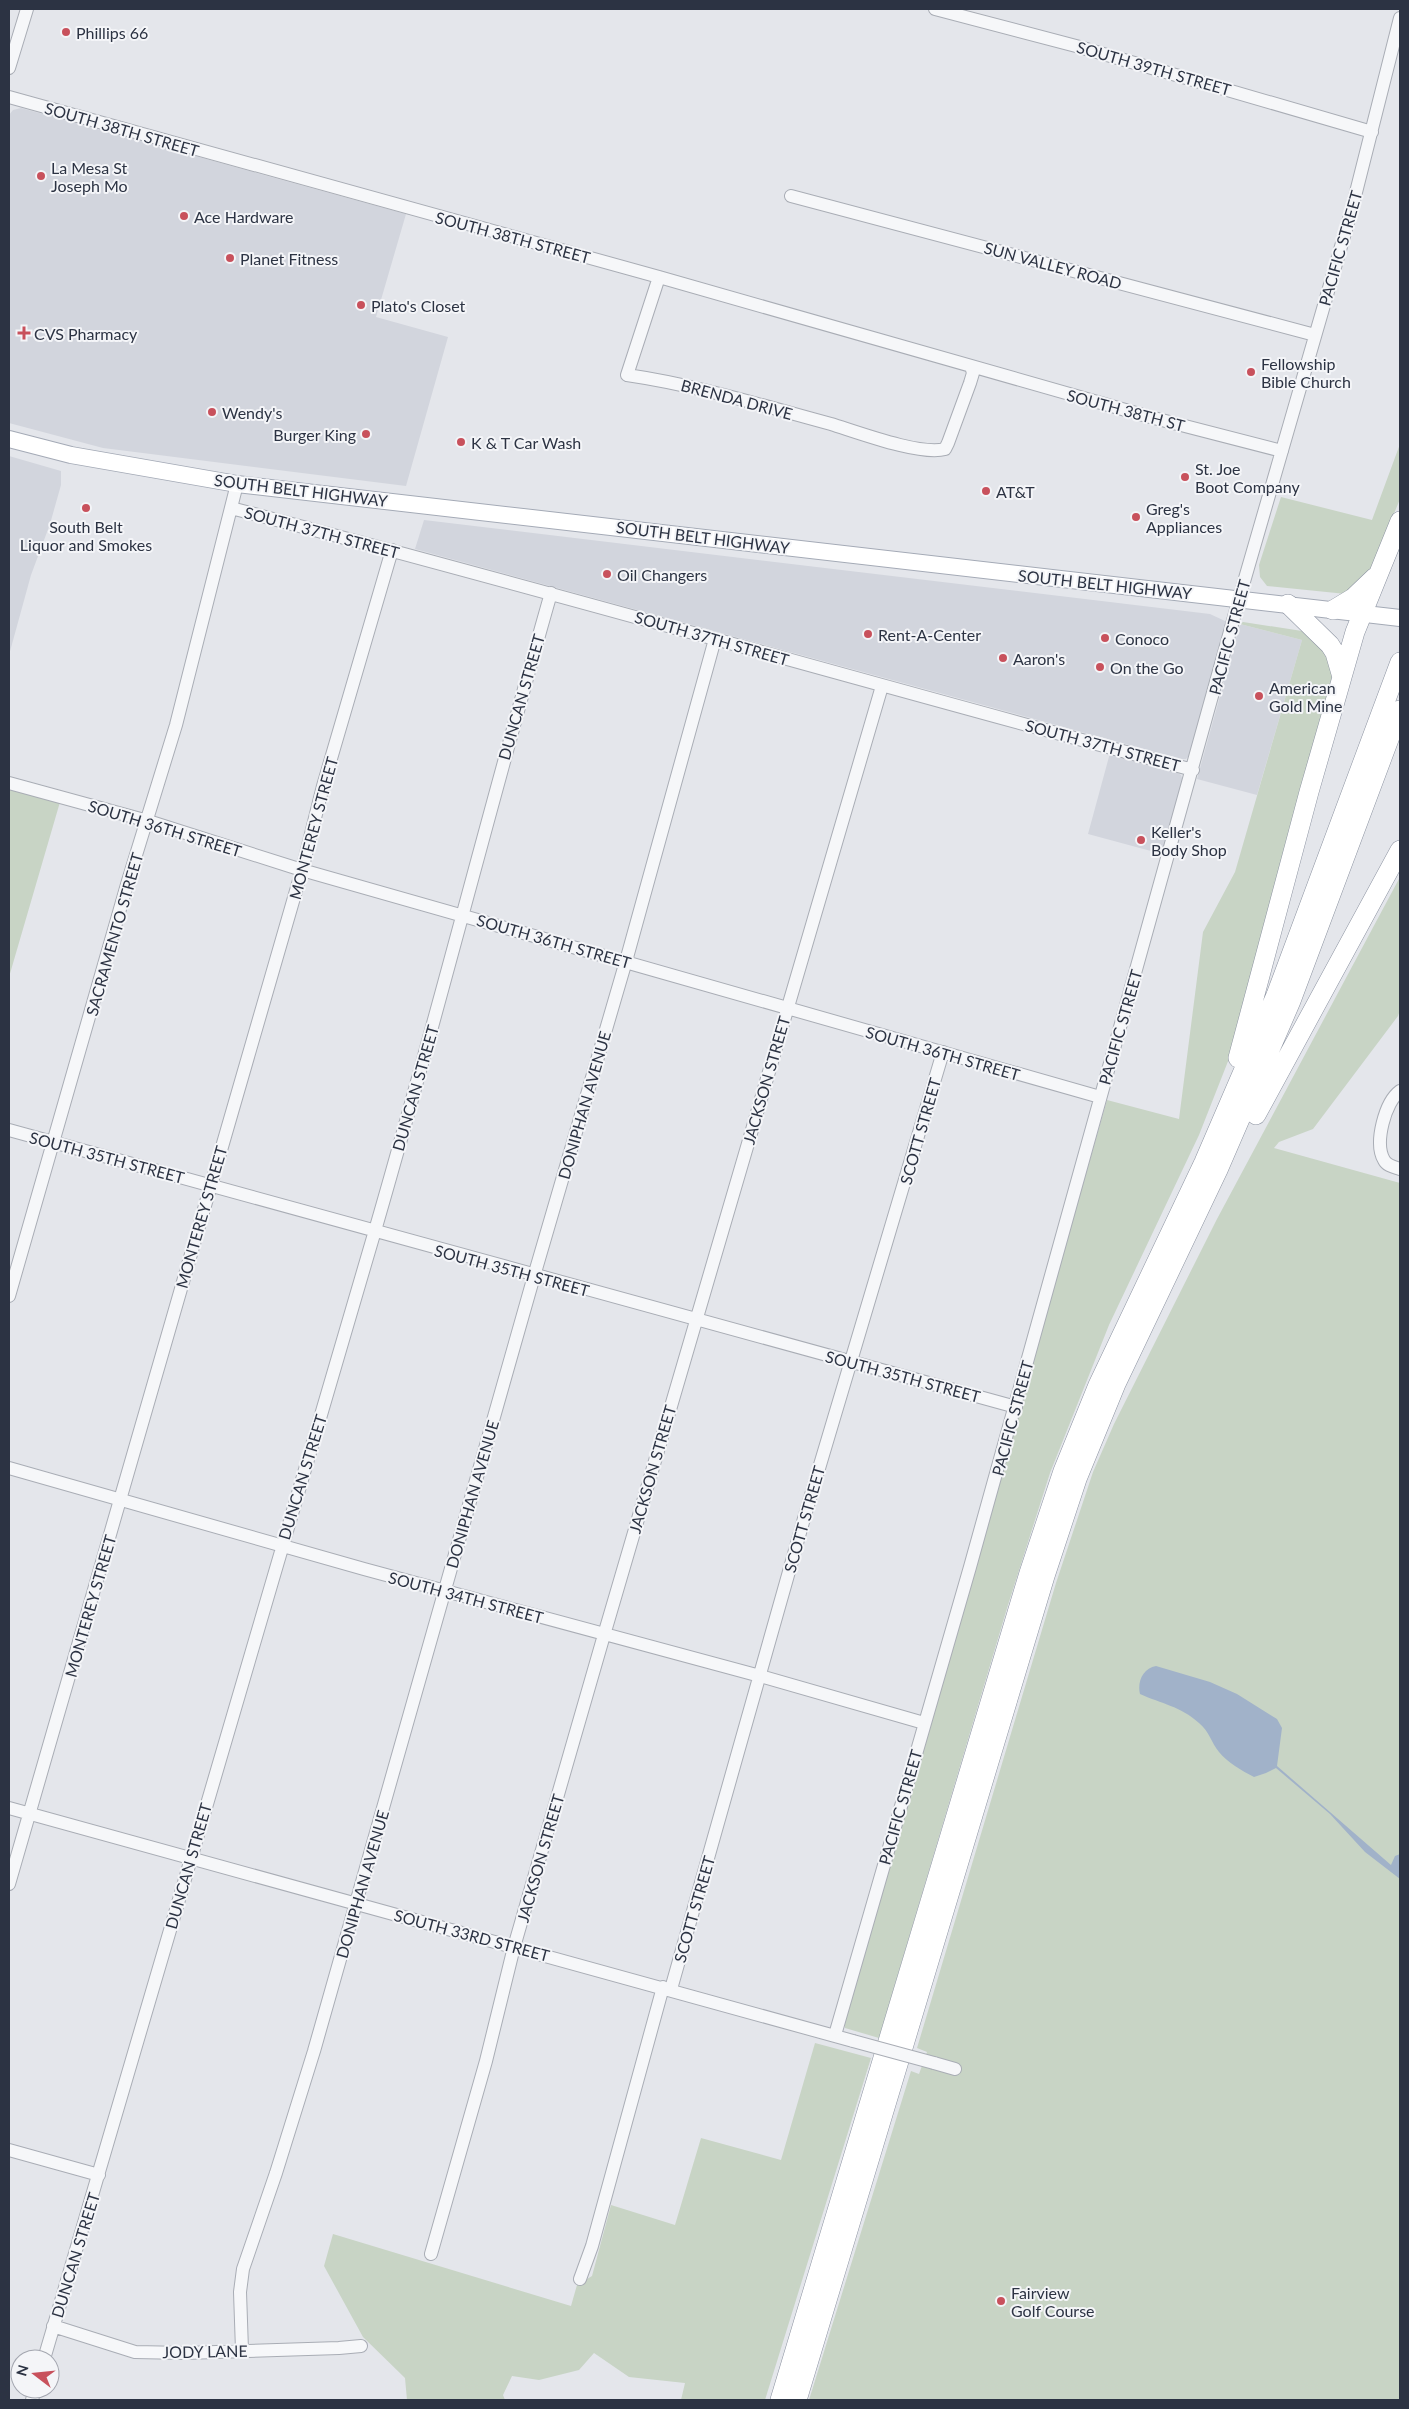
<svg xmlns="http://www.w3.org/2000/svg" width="1409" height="2409" font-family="Lato,sans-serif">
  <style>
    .built { fill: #d2d5dd }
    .green { fill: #c8d4c5 }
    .water { fill: #a1b2c9 }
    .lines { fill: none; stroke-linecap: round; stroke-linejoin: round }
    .minor-casing { stroke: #a9adb5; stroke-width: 14 }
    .major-casing { stroke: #a4aab6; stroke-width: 18 }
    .highway-casing { stroke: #8c93a1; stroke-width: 20 }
    .minor { stroke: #f6f7f9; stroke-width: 12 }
    .major { stroke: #fff; stroke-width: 16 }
    .highway { stroke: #fff; stroke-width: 19 }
    .minor-bridge-casing { stroke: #a9adb5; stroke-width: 14; stroke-linecap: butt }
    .minor-bridge { stroke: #f6f7f9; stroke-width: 12 }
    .poi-dot { fill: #c8515c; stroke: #f4f5f8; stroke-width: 2 }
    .labels { text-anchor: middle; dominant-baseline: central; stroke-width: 4; stroke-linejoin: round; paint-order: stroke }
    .poi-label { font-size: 16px; fill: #2c3343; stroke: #f4f5f8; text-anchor: start }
    .street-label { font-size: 16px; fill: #2c3343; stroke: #f4f5f8 }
  </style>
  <rect width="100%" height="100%" fill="#e4e6eb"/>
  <path class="built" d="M21,108L406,214L376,317L448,337L406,486L103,448L9,423V115L13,110Z
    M9,456L61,471V485L50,524L31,575L9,655Z
    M424,520L1210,614L1225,621V629L1190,755L1186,759H1180L415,549Z
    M1240,624L1302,640L1257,795L1197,779Z
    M1110,753L1176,772L1181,775L1183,781L1162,854L1088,834Z"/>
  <path class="green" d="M1400,444V499L1370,572L1346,594L1267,586L1260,577L1259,565L1281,497L1372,520Z
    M1243,622L1302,631L1322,642L1334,676L1236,1041L1199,1135L1109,1325L1050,1473L1008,1605L879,2038L845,2028L844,2022L1107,1100L1179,1119L1203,932L1235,872L1302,640L1240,624Z
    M9,788L60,802L9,977Z
    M1400,877V1010L1398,1016L1313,1129L1279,1142L1274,1148L1400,1183V2400H809L911,2071L919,2074L927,2052L917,2048L1056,1583L1093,1472L1114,1424L1217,1219Z
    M815,2043L871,2058L765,2400H681L685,2383L629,2377L594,2353L579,2370L539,2380L512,2376L503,2395L505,2400H407L405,2378L363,2337L324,2266L333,2234L571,2306L577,2285L592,2276L611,2205L675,2225L701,2138L781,2160Z"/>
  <path class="water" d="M1156,1666L1210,1682L1237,1694L1277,1719L1282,1728L1277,1766L1391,1865L1395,1856L1400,1854V1879L1365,1852L1330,1814L1276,1768L1266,1773L1254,1777C1242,1771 1227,1762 1219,1752C1211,1742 1209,1731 1199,1723C1180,1706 1162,1704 1140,1694C1137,1682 1143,1668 1156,1666Z"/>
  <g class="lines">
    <defs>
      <path id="minor" d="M935,9L1076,46L1372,132
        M9,68L27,9
        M9,97L659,277L1150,417L1282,451
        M791,196L1315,335
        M659,277L627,375C696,385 764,406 831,424C857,432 921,456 945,449L948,443L970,383L973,373L971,366
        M231,508C553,592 872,684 1193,770
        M9,783L148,821L302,870L1100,1097
        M1400,1091C1385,1102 1374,1143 1384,1160C1387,1166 1394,1167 1400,1169
        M9,1130L1016,1407
        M9,1296L128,881L176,725L237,484
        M9,1468L364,1569L760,1676L924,1723
        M9,1808L853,2041
        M9,1884L302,870L323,786L392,550
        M671,1989L803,1522L943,1052
        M835,2035L970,1567L1239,599L1351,212L1400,18
        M934,2063L955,2069
        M9,2150L99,2175
        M431,2254L486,2061L514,1947L604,1635L882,686
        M580,2279L592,2246L663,1987
        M53,2326L135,2352L185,2353L339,2348L361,2346
        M242,2350L240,2292L243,2269L276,2173L314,2051L534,1276L626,961L715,639
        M44,2359C153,1984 266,1609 374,1234C436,1021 490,806 551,593
        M32,2400L35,2389"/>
      <path id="major" d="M9,439L71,455L237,484L1400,618"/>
      <path id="highway" d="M1288,604L1330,645L1335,653L1342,677
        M1333,610L1353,598L1375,577
        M1238,1058L1309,792L1355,632L1400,521
        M1256,1115L1400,850
        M780,2400L1029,1573L1063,1471L1098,1385L1204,1162L1276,995L1400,662
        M797,2400L1045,1576L1077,1479L1116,1384L1218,1170L1291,1001L1400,710"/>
    </defs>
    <use href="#minor" class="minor-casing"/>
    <use href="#major" class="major-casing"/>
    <use href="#highway" class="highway-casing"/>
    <use href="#minor" class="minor"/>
    <use href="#major" class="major"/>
    <use href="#highway" class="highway"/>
    <defs>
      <path id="minor-bridge" d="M853,2041L934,2063"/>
    </defs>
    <use href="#minor-bridge" class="minor-bridge-casing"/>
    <use href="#minor-bridge" class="minor-bridge"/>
  </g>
  <g class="poi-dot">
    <circle cx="66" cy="32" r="5"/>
    <circle cx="41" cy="176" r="5"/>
    <circle cx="184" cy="216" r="5"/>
    <circle cx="230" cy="258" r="5"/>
    <circle cx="361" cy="305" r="5"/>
    <path d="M21.5 325.5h5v5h5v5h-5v5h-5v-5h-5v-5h5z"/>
    <circle cx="1251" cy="372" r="5"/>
    <circle cx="212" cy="412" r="5"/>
    <circle cx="366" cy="434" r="5"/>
    <circle cx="461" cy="442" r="5"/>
    <circle cx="1185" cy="477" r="5"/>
    <circle cx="986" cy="491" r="5"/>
    <circle cx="86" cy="508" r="5"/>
    <circle cx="1136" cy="517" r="5"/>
    <circle cx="607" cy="574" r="5"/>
    <circle cx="868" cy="634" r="5"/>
    <circle cx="1105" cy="638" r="5"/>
    <circle cx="1003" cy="658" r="5"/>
    <circle cx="1100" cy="667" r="5"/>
    <circle cx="1259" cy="696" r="5"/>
    <circle cx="1141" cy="840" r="5"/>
    <circle cx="1001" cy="2301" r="5"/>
  </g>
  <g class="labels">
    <g class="poi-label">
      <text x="76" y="32">Phillips 66</text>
      <text x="51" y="167">La Mesa St<tspan x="51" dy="18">Joseph Mo</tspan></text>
      <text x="194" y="216">Ace Hardware</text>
      <text x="240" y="258">Planet Fitness</text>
      <text x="371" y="305">Plato's Closet</text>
      <text x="34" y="333">CVS Pharmacy</text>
      <text x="1261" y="363">Fellowship<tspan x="1261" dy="18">Bible Church</tspan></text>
      <text x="222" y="412">Wendy's</text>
      <text x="356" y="434" text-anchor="end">Burger King</text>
      <text x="471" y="442">K &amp; T Car Wash</text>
      <text x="1195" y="468">St. Joe<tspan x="1195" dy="18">Boot Company</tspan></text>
      <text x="996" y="491">AT&amp;T</text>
      <text x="1146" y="508">Greg's<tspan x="1146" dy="18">Appliances</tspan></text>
      <text x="86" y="526" text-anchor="middle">South Belt<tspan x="86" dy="18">Liquor and Smokes</tspan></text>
      <text x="617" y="574">Oil Changers</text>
      <text x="878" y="634">Rent-A-Center</text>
      <text x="1115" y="638">Conoco</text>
      <text x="1013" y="658">Aaron's</text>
      <text x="1110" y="667">On the Go</text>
      <text x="1269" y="687">American<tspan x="1269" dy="18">Gold Mine</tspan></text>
      <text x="1151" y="831">Keller's<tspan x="1151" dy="18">Body Shop</tspan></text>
      <text x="1011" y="2292">Fairview<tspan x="1011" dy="18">Golf Course</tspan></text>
    </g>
    <g class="street-label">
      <text transform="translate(1154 68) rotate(16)">SOUTH 39TH STREET</text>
      <text transform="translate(122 129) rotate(16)">SOUTH 38TH STREET</text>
      <text transform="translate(513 237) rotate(15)">SOUTH 38TH STREET</text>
      <text transform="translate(1340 248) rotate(-74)">PACIFIC STREET</text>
      <text transform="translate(1053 265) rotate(15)">SUN VALLEY ROAD</text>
      <text transform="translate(737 399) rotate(15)">BRENDA DRIVE</text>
      <text transform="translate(1126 410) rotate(15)">SOUTH 38TH ST</text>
      <text transform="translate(301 490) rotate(7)">SOUTH BELT HIGHWAY</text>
      <text transform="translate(322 532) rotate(15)">SOUTH 37TH STREET</text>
      <text transform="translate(703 537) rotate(7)">SOUTH BELT HIGHWAY</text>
      <text transform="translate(1105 584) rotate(6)">SOUTH BELT HIGHWAY</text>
      <text transform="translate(1229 637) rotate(-75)">PACIFIC STREET</text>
      <text transform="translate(712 638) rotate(16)">SOUTH 37TH STREET</text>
      <text transform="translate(521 697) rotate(-74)">DUNCAN STREET</text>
      <text transform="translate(1103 745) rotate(15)">SOUTH 37TH STREET</text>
      <text transform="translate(165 828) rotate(17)">SOUTH 36TH STREET</text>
      <text transform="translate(313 828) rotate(-75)">MONTEREY STREET</text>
      <text transform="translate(114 934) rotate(-74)">SACRAMENTO STREET</text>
      <text transform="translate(554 941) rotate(16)">SOUTH 36TH STREET</text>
      <text transform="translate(1120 1027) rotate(-74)">PACIFIC STREET</text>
      <text transform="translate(943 1053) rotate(16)">SOUTH 36TH STREET</text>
      <text transform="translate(766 1080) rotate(-74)">JACKSON STREET</text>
      <text transform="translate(415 1088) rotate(-74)">DUNCAN STREET</text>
      <text transform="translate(584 1105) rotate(-74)">DONIPHAN AVENUE</text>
      <text transform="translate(920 1131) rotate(-74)">SCOTT STREET</text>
      <text transform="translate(107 1157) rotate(15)">SOUTH 35TH STREET</text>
      <text transform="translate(201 1217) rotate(-74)">MONTEREY STREET</text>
      <text transform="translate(512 1270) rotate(15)">SOUTH 35TH STREET</text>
      <text transform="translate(903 1376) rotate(15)">SOUTH 35TH STREET</text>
      <text transform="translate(1012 1418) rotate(-75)">PACIFIC STREET</text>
      <text transform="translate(652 1469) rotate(-74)">JACKSON STREET</text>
      <text transform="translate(302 1477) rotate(-73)">DUNCAN STREET</text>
      <text transform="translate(472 1494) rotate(-74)">DONIPHAN AVENUE</text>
      <text transform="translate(804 1519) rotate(-74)">SCOTT STREET</text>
      <text transform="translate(466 1597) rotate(15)">SOUTH 34TH STREET</text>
      <text transform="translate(90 1606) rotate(-74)">MONTEREY STREET</text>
      <text transform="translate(900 1807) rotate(-74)">PACIFIC STREET</text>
      <text transform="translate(540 1858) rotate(-74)">JACKSON STREET</text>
      <text transform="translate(188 1866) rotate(-74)">DUNCAN STREET</text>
      <text transform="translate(362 1884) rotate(-74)">DONIPHAN AVENUE</text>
      <text transform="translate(694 1909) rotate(-74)">SCOTT STREET</text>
      <text transform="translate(472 1935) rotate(15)">SOUTH 33RD STREET</text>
      <text transform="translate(75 2255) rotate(-73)">DUNCAN STREET</text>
      <text transform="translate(205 2351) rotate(-1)">JODY LANE</text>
    </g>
  </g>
  <rect width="1409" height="2409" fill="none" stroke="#2c3343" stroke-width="20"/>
  <g transform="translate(35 2374) rotate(286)"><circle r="24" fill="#f4f5f8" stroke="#a4a7b0"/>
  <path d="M0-4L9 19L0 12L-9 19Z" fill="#c8515c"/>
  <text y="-8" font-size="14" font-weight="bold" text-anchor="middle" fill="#2c3343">N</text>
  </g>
</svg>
